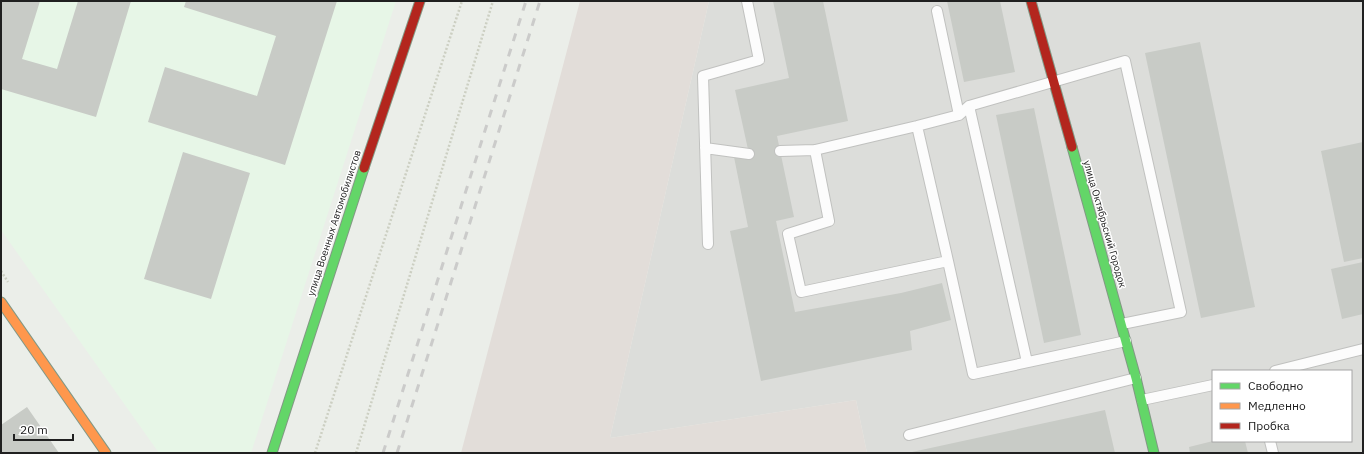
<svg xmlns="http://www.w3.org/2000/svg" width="1364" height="454" font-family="'IBM Plex Sans',sans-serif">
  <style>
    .residential { fill: #dcddda; fill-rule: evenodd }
    .industrial { fill: #e2ddd9 }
    .education { fill: #e7f6e7 }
    .building { fill: #c8cbc6 }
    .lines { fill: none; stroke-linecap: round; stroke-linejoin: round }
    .lane-casing { stroke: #c0c1bf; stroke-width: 12 }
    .fast-casing { stroke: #839885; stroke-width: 11 }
    .slow-casing { stroke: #839885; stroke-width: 11 }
    .jam-casing { stroke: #839885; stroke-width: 11 }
    .path { stroke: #cccfc2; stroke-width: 2.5; stroke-dasharray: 2 2; stroke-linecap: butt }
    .lane { stroke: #fcfcfc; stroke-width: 10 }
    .fast { stroke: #63d668; stroke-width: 9 }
    .slow { stroke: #ff974d; stroke-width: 9 }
    .jam { stroke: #b3261e; stroke-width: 9 }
    .rail { stroke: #cbcbca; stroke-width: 3; stroke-dasharray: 8 8; stroke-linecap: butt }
    .labels { text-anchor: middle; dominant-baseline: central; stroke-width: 3; stroke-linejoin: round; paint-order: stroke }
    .street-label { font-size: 10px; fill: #202020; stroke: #fff }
  </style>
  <rect width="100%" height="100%" fill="#ebeee9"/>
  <path class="residential" d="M709,1H1363V453H867L856,400L610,438ZM1213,371H1351V441H1213Z"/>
  <path class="industrial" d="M580,1H709L610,438L856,400L867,453H461Z"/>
  <path class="education" d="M1,1H396L251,453H159L1,230Z"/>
  <path class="building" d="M1,1H40L22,59L57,69L78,1H131L96,117L1,89Z
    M186,1H337L285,165L148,122L165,67L257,96L276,36L184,7Z
    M773,1H823L848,121L777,136L794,217L776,221L795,312L901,293L942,283L951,320L910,331L912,350L761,381L730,231L748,227L734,157L749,154L735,90L789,78Z
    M947,1H1000L1015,72L964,82Z
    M1200,42L1255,307L1201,318L1145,53Z
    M1034,108L1081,335L1044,343L996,115Z
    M1363,142V258L1344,262L1321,151Z
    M183,152L250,173L211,299L144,279Z
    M1363,262V314L1342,319L1331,269Z
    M27,407L59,453H1V425Z
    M1105,410L1115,453H913L912,452Z
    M1213,441H1245L1248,453H1190L1189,447Z"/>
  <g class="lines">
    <defs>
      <path id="lane" d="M937,11L959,115
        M969,106L1027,362
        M917,126L948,261
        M705,148L749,154
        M815,150L829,221L788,234L801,292L948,261L973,374L1126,341
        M780,151L815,150L917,126L959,115L969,106L1125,61L1181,312L1122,324
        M708,244L703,76L759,60L747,1
        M1275,371L1363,349
        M1142,400L1213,385
        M909,435L1136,378
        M1270,441L1273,453"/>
      <path id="fast" d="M1072,147L1136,378L1154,453
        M272,453L364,168"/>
      <path id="slow" d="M1,302L106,453"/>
      <path id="jam" d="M1031,1L1072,147
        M364,168L420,1"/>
    </defs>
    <use href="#lane" class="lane-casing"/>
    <use href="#fast" class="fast-casing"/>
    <use href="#slow" class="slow-casing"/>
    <use href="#jam" class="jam-casing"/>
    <path class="path" d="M1,271L8,282
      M315,453L462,1
      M356,453L493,1"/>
    <use href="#lane" class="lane"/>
    <use href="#fast" class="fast"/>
    <use href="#slow" class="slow"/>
    <use href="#jam" class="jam"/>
    <path class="rail" d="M383,453L526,1
      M397,453L540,1"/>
  </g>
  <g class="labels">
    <g class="street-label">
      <text transform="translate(334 223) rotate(-72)">улица Военных Автомобилистов</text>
      <text transform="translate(1105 224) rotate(74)">улица Октябрьский Городок</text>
    </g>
  </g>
  <rect width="1364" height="454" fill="none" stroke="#202020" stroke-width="4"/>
  <rect x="1212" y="370" width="140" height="72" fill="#ffffff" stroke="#a6a6a6"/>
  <rect x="1220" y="383" width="20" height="6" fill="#63d668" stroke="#a6a6a6"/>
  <text x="1248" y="390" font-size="12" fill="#202020">Свободно</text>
  <rect x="1220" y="403" width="20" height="6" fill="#ff974d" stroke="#a6a6a6"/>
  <text x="1248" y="410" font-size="12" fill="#202020">Медленно</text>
  <rect x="1220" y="423" width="20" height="6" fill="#b3261e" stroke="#a6a6a6"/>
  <text x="1248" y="430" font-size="12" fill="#202020">Пробка</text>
  <path d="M14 434v6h59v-6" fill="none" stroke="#202020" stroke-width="2"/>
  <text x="20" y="434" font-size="12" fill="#202020" stroke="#ffffff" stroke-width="3" paint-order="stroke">20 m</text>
</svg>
